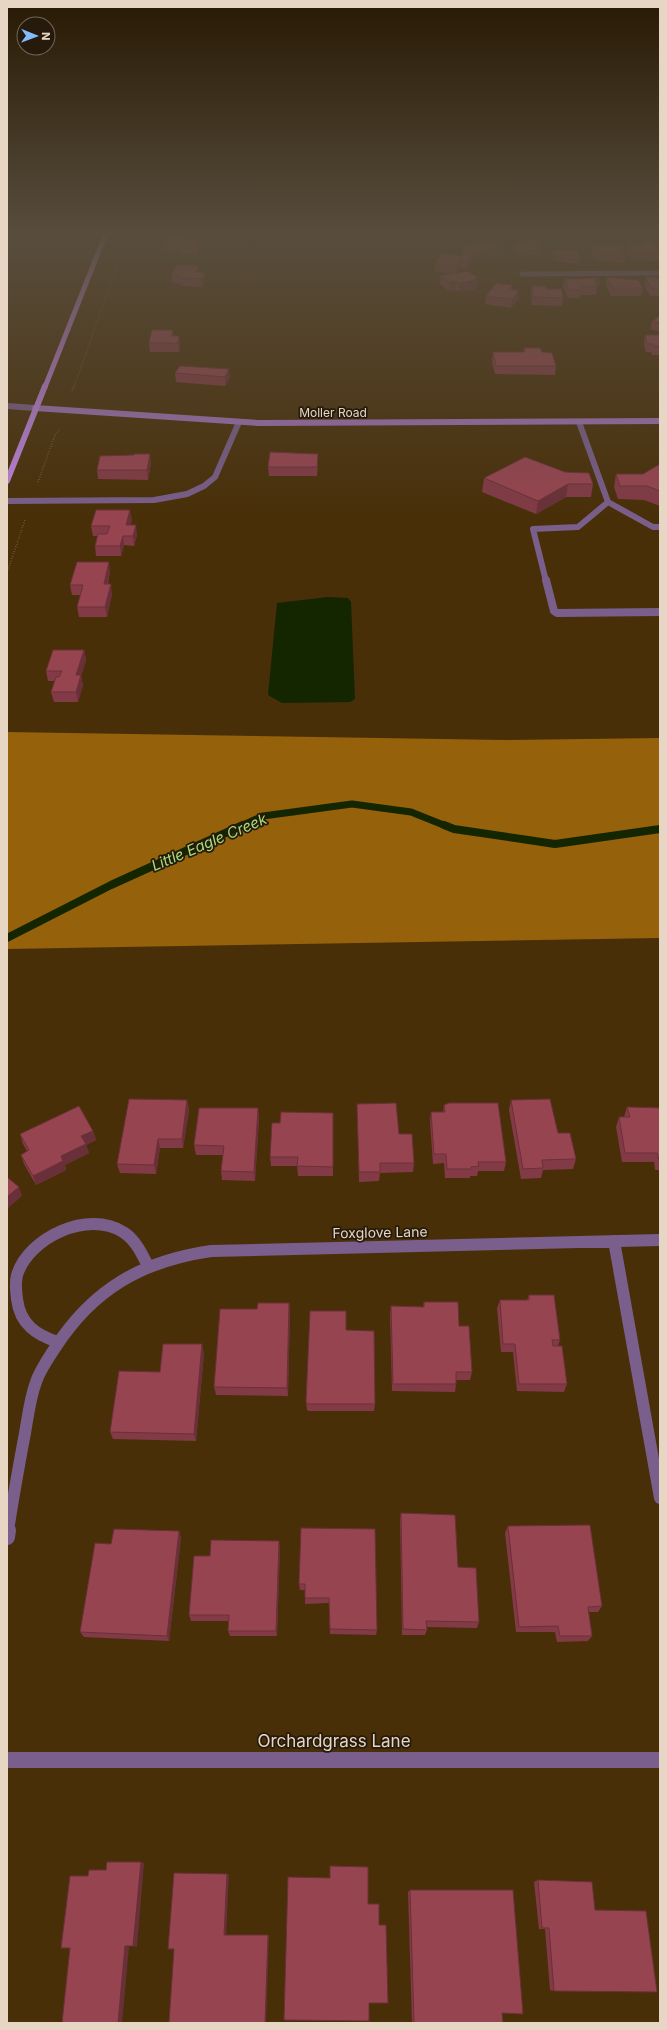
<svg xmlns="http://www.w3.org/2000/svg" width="667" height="2030" font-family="Inter,sans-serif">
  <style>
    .forest { fill: #95610b }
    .water { fill: #132600 }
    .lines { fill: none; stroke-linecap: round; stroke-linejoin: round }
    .stream-far1 { stroke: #132600; stroke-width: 7 }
    .stream { stroke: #132600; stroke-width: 8 }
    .path-far1 { stroke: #8e795b; stroke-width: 1; stroke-dasharray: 0.5 1.5; stroke-linecap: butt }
    .path { stroke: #8e795b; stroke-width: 1.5; stroke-dasharray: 0.5 2; stroke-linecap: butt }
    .lane-far1 { stroke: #7a5e8b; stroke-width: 6 }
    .lane { stroke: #7a5e8b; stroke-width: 8 }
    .street-far3 { stroke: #7a5e8b; stroke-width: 5 }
    .street-far2 { stroke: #7a5e8b; stroke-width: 6 }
    .street-far1 { stroke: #7a5e8b; stroke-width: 12 }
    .street { stroke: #7a5e8b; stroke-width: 16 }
    .secondary { stroke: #a173bc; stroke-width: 6 }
    .primary-far1 { stroke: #bf84e1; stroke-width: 5 }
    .primary { stroke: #bf84e1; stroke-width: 6 }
    .wall { fill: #823a46 }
    .shaded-wall { fill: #6a3039 }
    .building { fill: #974451; stroke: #6a3039 }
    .labels { text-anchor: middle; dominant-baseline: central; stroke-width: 3.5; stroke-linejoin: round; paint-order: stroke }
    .far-street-label { font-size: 12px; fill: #e6d6c3; stroke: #251a0b }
    .street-label { font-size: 14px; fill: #e6d6c3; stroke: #251a0b }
    .water-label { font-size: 15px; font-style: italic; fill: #a7de7a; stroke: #251a0b }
    .near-street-label { font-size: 17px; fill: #e6d6c3; stroke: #251a0b }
  </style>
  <rect width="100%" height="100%" fill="#482f08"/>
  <path class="forest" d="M7,732L505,740L660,738V938L7,949Z"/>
  <path class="water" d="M328,597L348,598L351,602L355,699L350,702L282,703L268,695L277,603Z"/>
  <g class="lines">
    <path class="stream-far1" d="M241,826L263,816L352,804L411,812L446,826"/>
    <path class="stream" d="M444,825L454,829L555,844L660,829
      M7,938L111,885L243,825"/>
    <path class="path-far1" d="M74,387L129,233"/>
    <path class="path" d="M72,391L74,386
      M38,482L55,435L60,429
      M7,573L25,520"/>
    <path class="lane-far1" d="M579,422L608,502L653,527H660
      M7,501L154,500L187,494L204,486L215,477L239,422
      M546,581L533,529L578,527L608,502"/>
    <path class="lane" d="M546,580L554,611L557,613L660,612"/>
    <path class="street-far3" d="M522,274L660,273"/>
    <path class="street-far2" d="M7,406L35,408"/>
    <path class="street-far1" d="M614,1241L660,1498
      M58,1342C36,1335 20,1324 17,1299C16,1292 15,1283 17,1275C29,1237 88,1210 123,1232C135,1239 142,1254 148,1266
      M8,1531C13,1498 19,1465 25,1433C28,1416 30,1398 36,1382C40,1370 48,1359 55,1348C93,1289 142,1261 211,1251L660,1240"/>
    <path class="street" d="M7,1537L8,1530
      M7,1760H660"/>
    <path class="secondary" d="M35,408L258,423L660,421"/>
    <path class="primary-far1" d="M45,387L106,233"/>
    <path class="primary" d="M7,481L45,386"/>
  </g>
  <path class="wall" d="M165,237L190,241H198L199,248L197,255H183L179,254L178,251H166V247H165Z
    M521,241L540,251V255L521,254L514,252L513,247L514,243H521Z
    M643,242L660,253L659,261L630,259L627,253L628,245H643Z
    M592,245L626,255L624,263L595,260L591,253Z
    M462,247L503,254L472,259H471L470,265L467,269L460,268L456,273L478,286H476V289L459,292L456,290L449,291L440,284V276L454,274L434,271L435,263L465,256L462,254Z
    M552,250L581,259L580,263H566L554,260L552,254Z
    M199,272L205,273V281L202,287L183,286L181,285V284L172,283L171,275Z
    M607,277L643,288L641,296H611L606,285Z
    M645,277L660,280V296H650L644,285Z
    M600,278L599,287H597L596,295H580V298H568L563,287L564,279Z
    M512,285V289L519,291L518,299L511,308L485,304L486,296Z
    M532,286L546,289L563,298L562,306L532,305L531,294Z
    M652,321L660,323V332L650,329Z
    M173,330V336L180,344L179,352H150L149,343Z
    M645,335H660V355H652L651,352H646L644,344Z
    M524,348L542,352L556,366L555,375L495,374L492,361L493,352H523Z
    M175,373L230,377L225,386L176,382Z
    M151,463L148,480L98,479L97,470Z
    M318,463L317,476H269L268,467Z
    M660,464V506L644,500L618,499L614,487L616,474H643Z
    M484,478L593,484L591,497H566L536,514L482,492Z
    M132,520L130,525L137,535L134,546L124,545L121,556H96L95,546L98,536H93L91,526Z
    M110,571L108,584L112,594L107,617H79L77,607L81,595H72L70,585Z
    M84,650L86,660L81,676L83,685L78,702H54L51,692L55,681H48L46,671Z
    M187,1100L189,1110L183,1148H160L156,1174L120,1173L117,1164Z
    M511,1100L558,1133L576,1159L573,1169L543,1170L541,1178L521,1179L509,1110Z
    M357,1104L399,1134L414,1163L413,1172L380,1173L379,1181L359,1182Z
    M444,1105L506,1162L504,1171H478L477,1176H470V1178H445L444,1163L433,1164L430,1121L431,1112H443Z
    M627,1107L660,1108V1170H655L654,1162H622L616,1127L619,1117H624Z
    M258,1108L259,1118L255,1181L222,1180L221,1171L223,1155H196L194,1145Z
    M333,1113V1176H298L297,1166H271L270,1157L280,1123Z
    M93,1131L96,1140L86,1145L89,1153L65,1165L66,1170L36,1185L24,1164L21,1155L27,1151L23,1144L20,1134Z
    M529,1295L560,1340L558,1346L567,1384L564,1392L517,1391L513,1352H501L497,1308L500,1300H527Z
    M424,1302L459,1326L472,1372L470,1380H456V1384L455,1392L392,1391L390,1315L391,1306L423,1307Z
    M289,1303L290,1311L288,1396L216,1395L214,1387L257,1309Z
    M346,1330L375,1404L374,1411H309L307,1410L306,1402Z
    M204,1353L196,1441L113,1439L110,1432Z
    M401,1513L458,1567L479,1622L477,1628L427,1627V1630L425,1635H402L400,1519Z
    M508,1526L602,1606L598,1612H588L592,1636L588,1641L557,1642L555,1632H516L505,1533Z
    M301,1528L377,1630L376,1635L330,1634L329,1603L305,1604V1590H300L299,1584Z
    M179,1531L181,1538L169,1641L84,1637L80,1632L111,1544Z
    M280,1547L277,1636H230L228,1631L229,1621H191L189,1615L210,1556Z
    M538,1880L592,1882L554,1991L550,1990L545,1929H539L534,1882Z
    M410,1890L502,2013L503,2023H412L408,1892Z"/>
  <path class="shaded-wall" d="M198,241L199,248L197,255V247Z
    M504,247L503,254L472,259L473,251Z
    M471,257L470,265L467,269L468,261Z
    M461,260L460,268L456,274L457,266Z
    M199,266V274L195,272Z
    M205,273V281L202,287L201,279Z
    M478,278V286H476V289L459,292V283L474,279Z
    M600,278L599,287H597L595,280Z
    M456,281V290L449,291L450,282Z
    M519,291L518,299L511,308L512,299Z
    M179,336L180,344L179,352L178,343Z
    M229,369L230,377L225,386V377Z
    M150,454L151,463L148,480L147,470Z
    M568,484L566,497L536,514L538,501Z
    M130,510L132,520L127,535L126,525Z
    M136,525L137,535L134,546L133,536Z
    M123,536L124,545L121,556L120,546Z
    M109,562L110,571L105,594L104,584Z
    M111,584L112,594L107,617L105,607Z
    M84,650L86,660L81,676L83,685L78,702L76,692V675Z
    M187,1100L189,1110L183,1148L182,1139Z
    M258,1108L259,1118L255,1181L254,1172Z
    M93,1131L96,1140L86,1145L89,1153L65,1165L66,1170L36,1185L33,1176L61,1156L81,1136Z
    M158,1139L160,1148L156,1174L154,1165Z
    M19,1187L22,1196L7,1209V1197Z
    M289,1303L290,1311L288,1396L287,1388Z
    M202,1344L204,1353L196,1441L194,1434Z
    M179,1531L181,1538L169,1641L167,1636Z
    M279,1541L280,1547L277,1636L276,1631Z
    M141,1862L144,1863L137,1947L133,1946Z
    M227,1874L229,1875L226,1936L224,1935Z
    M268,1935L269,1936L266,2023H265Z
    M125,1946L129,1947L122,2023H118Z"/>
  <path class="building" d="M169,235H189L188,241H198L197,247H182L178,246L179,243H166L167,239H165V237H168Z
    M491,241L504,247L473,251L462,247Z
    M521,241H538L540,251L521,250L515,247L514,243H522Z
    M643,242H652L660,253L632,251L628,245H645Z
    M592,245H620L626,255L596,252Z
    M552,250H577L581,259H566L554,256Z
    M442,253L471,257L468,261L461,260L457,266L435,263Z
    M177,265L199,266L195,272L205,273L201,279L183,278L180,277L181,276L171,275Z
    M468,271L478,278L474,279L477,280L459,283L456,281L450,282L440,276Z
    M607,277L638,280L643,288H613Z
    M645,277H658L660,280V288H651Z
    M600,278L595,280L597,287L581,286V290H570L564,279Z
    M496,283L512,285L510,289L519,291L512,299L486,296Z
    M532,286H546V289H562L563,298L533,297Z
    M660,316V323L652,321Z
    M152,330H173L171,336H179L178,343H149Z
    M645,335H660V346H654L653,344H647Z
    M524,348H540L542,352L552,353L556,366H496L493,352H525Z
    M180,366L229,369L225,377L175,373Z
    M270,452L318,454L317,467H268Z
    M134,454H150L147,470H97L100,456L134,455Z
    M525,457L565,472L589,473L593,484H568L538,501L484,478Z
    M660,464V491L647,486H620L616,474H643Z
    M96,510H130L126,525H136L133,536H123L120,546H95L98,534H107L110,526H91Z
    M77,562H109L104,584H111L105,607H77L83,585H70Z
    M53,650H84L76,675H81L76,692H51L56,677H59L62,671H46Z
    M129,1099L187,1100L182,1139H158L154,1165L117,1164Z
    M550,1099L558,1133H570L576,1159L542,1160L543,1168L523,1169L511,1100Z
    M396,1103L399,1134H412L414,1163H380V1172H359L357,1104Z
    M449,1103H498L506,1162H478L479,1166L471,1167V1169H447L446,1154H434L431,1112H445L444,1105Z
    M79,1106L93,1131L81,1136L86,1144L61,1156L63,1161L33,1176L21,1155L29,1150L20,1134Z
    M627,1107L660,1108V1160H659L657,1153H625L619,1117H630Z
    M199,1108H258L254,1172L221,1171L224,1146L194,1145Z
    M281,1112L333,1113V1167L297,1166L298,1157H270L272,1123H280Z
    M7,1177L19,1187L7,1197Z
    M529,1295H554L560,1340H552L553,1346H562L567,1384H519L515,1344H503L500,1300H529Z
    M424,1302H458L459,1326H469L472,1372H456V1384H393L391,1306L424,1307Z
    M258,1303H289L287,1388L214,1387L220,1309H257Z
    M310,1311H346V1330L374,1331L375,1404H308L306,1402Z
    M163,1344H202L194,1434L110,1432L119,1371L160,1372Z
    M401,1513L455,1515L458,1567L476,1568L479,1622L426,1621L427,1630L403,1629Z
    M590,1525L602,1606L588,1607L592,1636H560L558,1626L519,1627L508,1526Z
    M301,1528L375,1529L377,1630L330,1629L329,1598H305V1584H299Z
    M114,1529L179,1531L167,1636L80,1632L95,1543L111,1544Z
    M211,1540L279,1541L276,1631H228L229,1615H189L194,1556H210Z
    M107,1862H141L133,1946H125L118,2023H62L70,1948H61L70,1876H88L89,1870H106Z
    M330,1866L368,1867V1904H379V1925H386L388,2003H369V2021L284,2020L288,1877L330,1878Z
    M174,1873L227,1874L224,1935H268L265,2023H169L174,1949H168Z
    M538,1880L592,1882L595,1910L646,1911L657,1992L554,1991L549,1928H542Z
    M410,1890H513L523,2014L502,2013L503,2023H414Z"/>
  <linearGradient id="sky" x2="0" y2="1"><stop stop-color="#281a04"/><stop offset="0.45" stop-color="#584d3d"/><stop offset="1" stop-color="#584d3d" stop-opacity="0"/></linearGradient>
  <rect width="667" height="518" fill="url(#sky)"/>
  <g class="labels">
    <g class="far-street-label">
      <text x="333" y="412">Moller Road</text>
    </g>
    <g class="street-label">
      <text transform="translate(380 1232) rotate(-1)">Foxglove Lane</text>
    </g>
    <g class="water-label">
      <text transform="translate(209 842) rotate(-23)">Little Eagle Creek</text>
    </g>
    <g class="near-street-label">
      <text x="334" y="1741">Orchardgrass Lane</text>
    </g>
  </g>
  <rect width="667" height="2030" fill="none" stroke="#e6d6c3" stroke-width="16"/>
  <g transform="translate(36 36) rotate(91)"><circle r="19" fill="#251a0b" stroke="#726555"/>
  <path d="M0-3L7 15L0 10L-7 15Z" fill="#84bcfb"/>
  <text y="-6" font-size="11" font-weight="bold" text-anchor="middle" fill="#e6d6c3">N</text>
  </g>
</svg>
